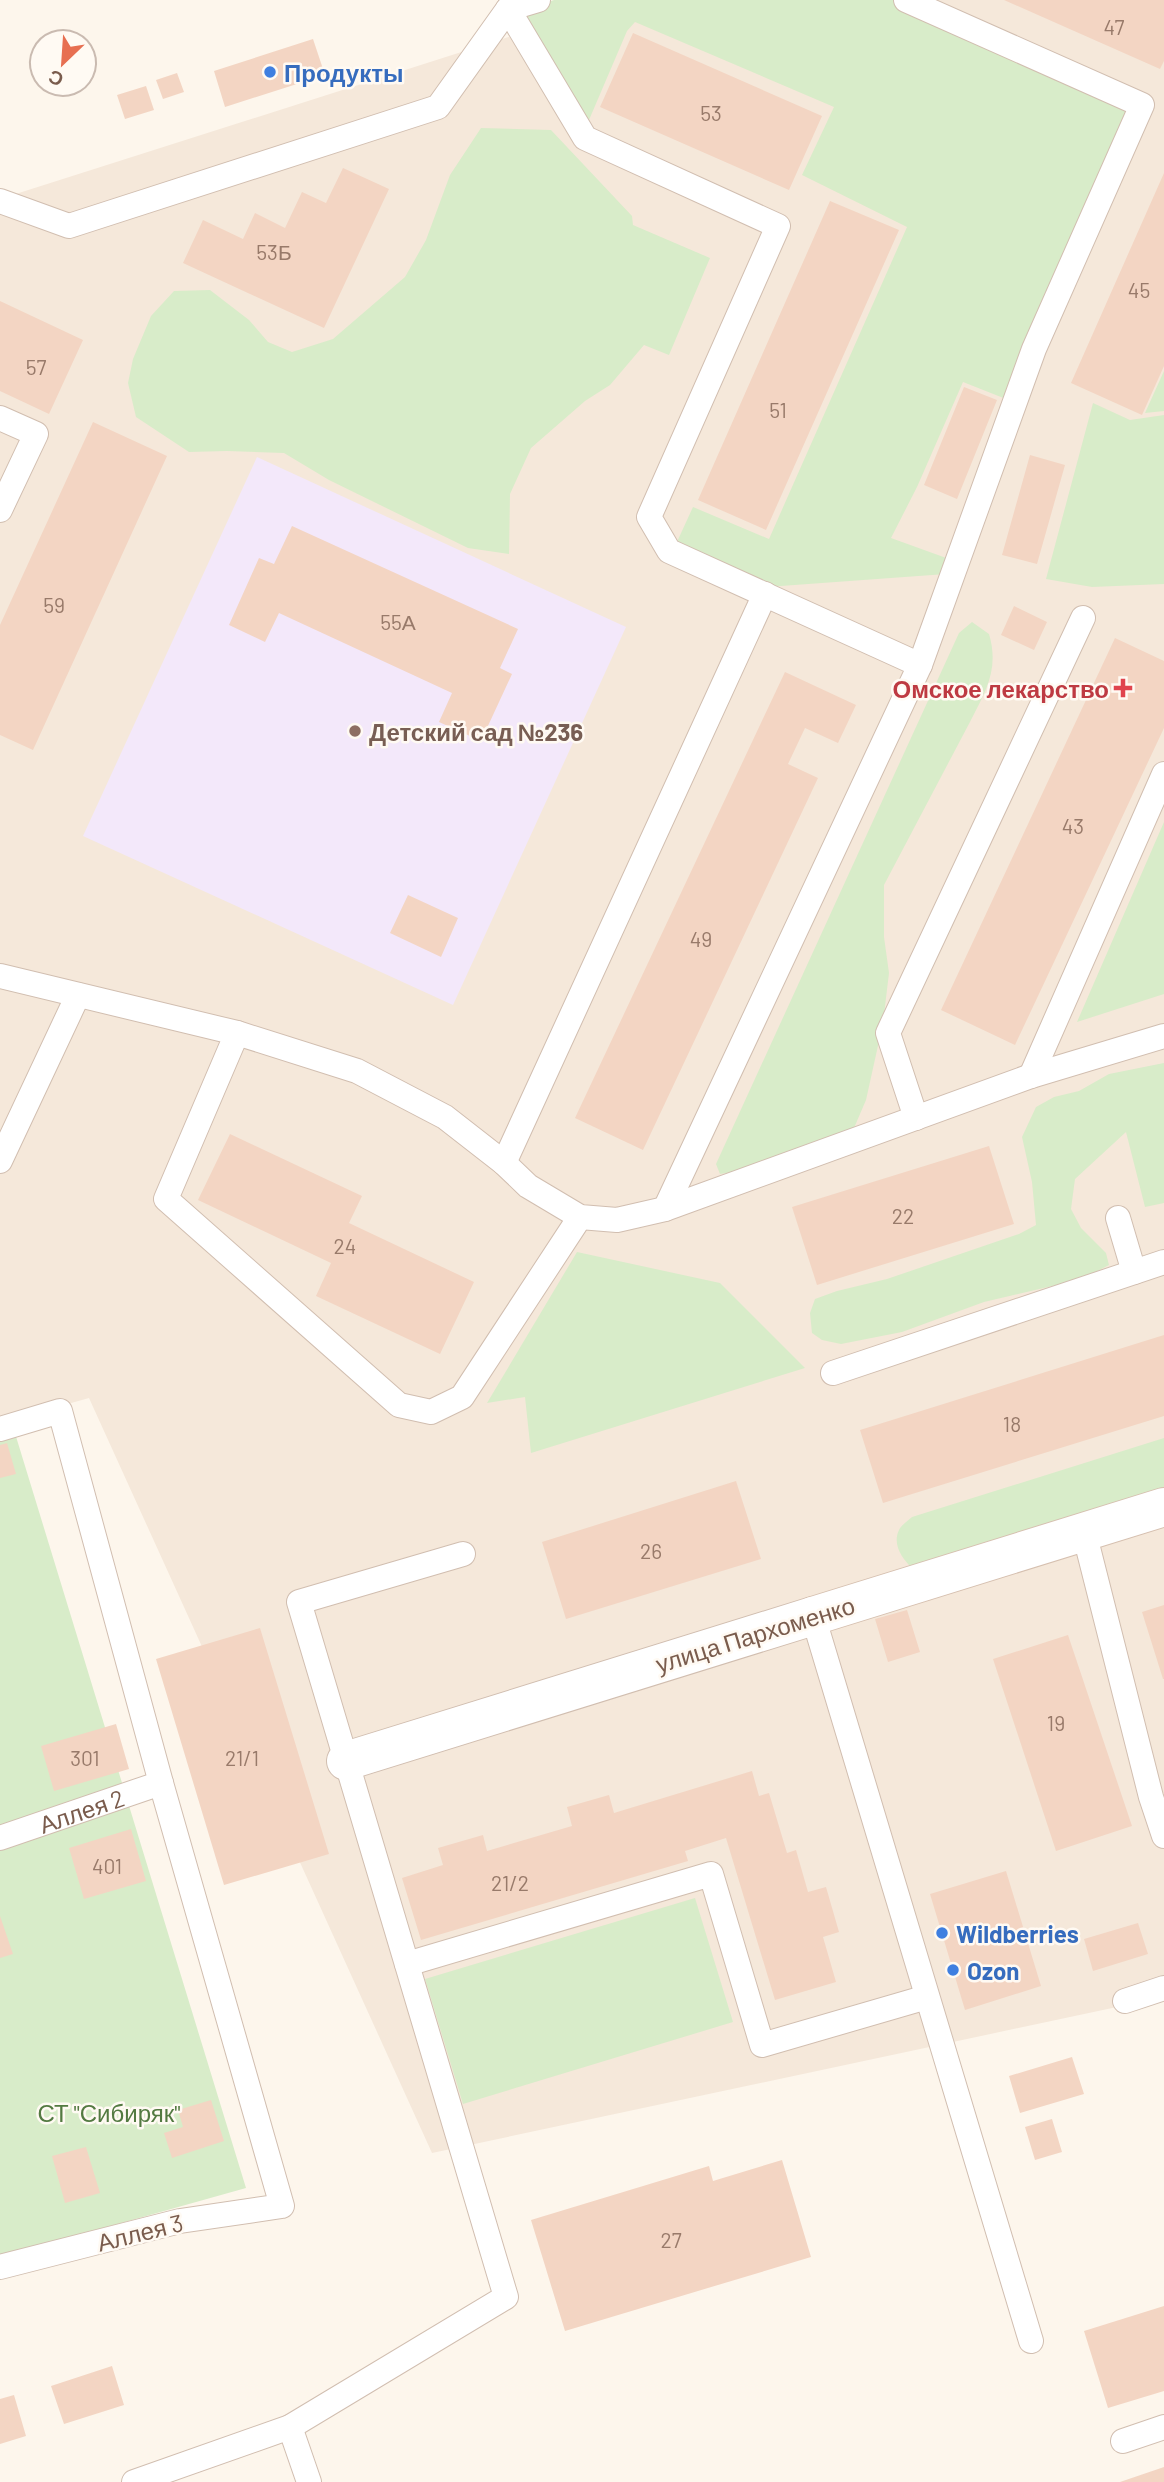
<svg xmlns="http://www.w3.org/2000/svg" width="1164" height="2482" font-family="Barlow,sans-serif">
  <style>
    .residential { fill: #f5e8da }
    .education { fill: #f3e8fa }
    .green { fill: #d8ecc9 }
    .building { fill: #f3d5c3 }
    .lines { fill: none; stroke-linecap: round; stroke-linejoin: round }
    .lane-casing { stroke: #d1beb0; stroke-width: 26 }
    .street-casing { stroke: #d1beb0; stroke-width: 40 }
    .secondary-casing { stroke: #d6c0b0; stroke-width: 40 }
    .lane { stroke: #fff; stroke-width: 24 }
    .street { stroke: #fff; stroke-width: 38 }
    .secondary { stroke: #fff; stroke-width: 38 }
    .shop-dot { fill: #3f7fe0; stroke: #fffaf3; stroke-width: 2.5 }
    .health-dot { fill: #e0444e; stroke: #fffaf3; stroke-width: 2.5 }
    .education-dot { fill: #8d6e63; stroke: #fffaf3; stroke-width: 2.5 }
    .labels { text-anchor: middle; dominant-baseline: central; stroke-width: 5; stroke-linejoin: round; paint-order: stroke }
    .number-label { font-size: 21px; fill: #987a6a }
    .shop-label { font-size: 24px; font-weight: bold; fill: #366cbe; stroke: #fffaf3; text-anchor: start }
    .health-label { font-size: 24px; font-weight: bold; fill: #be3a42; stroke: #fffaf3; text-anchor: end }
    .education-label { font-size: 24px; font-weight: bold; fill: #785e54; stroke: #fffaf3; text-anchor: start }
    .street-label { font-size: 24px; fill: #7a5c4d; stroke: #fffaf3 }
    .park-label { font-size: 24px; fill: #537a41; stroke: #fffaf3 }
  </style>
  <rect width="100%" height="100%" fill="#fdf6ec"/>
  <path class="residential" d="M625,0H1164V1997L432,2153L89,1398L0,1423V199Z"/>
  <path class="education" d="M257,457L626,627L453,1005L83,836Z"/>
  <path class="green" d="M554,0H897L1138,106L1011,401L963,382L917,487L891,538L949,559L946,574L767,587L676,544L693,507L769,539L907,227L802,175L834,107L635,22L627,31L586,127L515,13Z
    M481,128L551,130L632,216L633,225L710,258L669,355L644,345L610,385L585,401L531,448L510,494L509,554L468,548L329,480L284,453L227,451L189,452L136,417L128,383L133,359L151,316L174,291L210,290L249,320L268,342L292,352L333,339L405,277L426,240L450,175Z
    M1164,371V411L1145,413Z
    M1093,403L1130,420L1164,415V584L1092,587L1046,579Z
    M972,622L989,634C999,668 987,689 971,720L884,885V937L889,973L883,1023L866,1100L851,1135L756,1168L720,1174L716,1164L959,633Z
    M1164,822V994L1077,1022Z
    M1164,1063V1203L1145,1207L1126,1132L1075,1179L1071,1209L1081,1228L1106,1253L1109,1265L1082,1279L984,1302L902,1332L841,1344L822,1340L812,1333L810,1313L815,1299L837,1291L887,1279L1019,1234L1036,1225L1032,1182L1022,1137L1036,1107L1054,1097L1079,1091L1109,1074Z
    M577,1252L720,1283L805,1368L531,1453L525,1397L487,1403Z
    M14,1430L246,2188L0,2257V1435Z
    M1164,1438V1498L912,1568C902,1559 892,1544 899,1530C901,1525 909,1520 912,1517Z
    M695,1898L733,2022L463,2104L425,1979Z"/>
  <path class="building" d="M1004,0H1164V61L1160,69Z
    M633,33L822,116L789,190L600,107Z
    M313,39L325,75L225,107L214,71Z
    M177,73L184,92L163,99L156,80Z
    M146,86L154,110L125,119L117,95Z
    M343,168L389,189L324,328L183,263L203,220L243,239L255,213L285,228L302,192L326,203Z
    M1164,173V366L1142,415L1071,383Z
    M830,201L899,230L766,530L698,500Z
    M0,301L83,340L49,414L0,391Z
    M964,387L997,400L957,499L924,485Z
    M93,422L167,456L33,750L0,735V625Z
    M1030,455L1065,465L1037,564L1002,555Z
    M292,526L518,629L500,668L512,674L481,741L439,722L452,693L279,613L265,642L229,625L259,558L274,564Z
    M1014,606L1047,622L1034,650L1001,635Z
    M1115,638L1164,661V728L1015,1045L941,1010Z
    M785,672L856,705L838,743L805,728L788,764L818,778L643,1150L575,1118Z
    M408,895L458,918L441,957L390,933Z
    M230,1134L362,1196L349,1223L474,1282L440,1354L316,1296L331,1263L198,1200Z
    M989,1146L1014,1224L817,1285L792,1207Z
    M1164,1335V1416L883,1503L860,1430Z
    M7,1443L16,1474L0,1478V1445Z
    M736,1481L761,1559L566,1619L542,1542Z
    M1164,1605V1679H1163L1142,1612Z
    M907,1610L920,1652L888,1662L875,1619Z
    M260,1628L329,1854L224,1885L156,1659Z
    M1068,1635L1132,1826L1056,1851L993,1659Z
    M116,1724L129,1769L54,1791L41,1746Z
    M752,1771L759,1796L769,1793L787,1853L796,1850L808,1892L826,1887L839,1932L823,1937L836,1982L775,2000L726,1838L685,1851L688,1861L421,1940L402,1878L443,1865L438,1848L483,1835L487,1851L572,1826L567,1807L609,1795L614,1813Z
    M131,1829L146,1881L84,1899L69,1848Z
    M1006,1871L1041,1986L965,2010L930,1894Z
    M0,1916L13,1954L0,1958Z
    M1138,1923L1148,1954L1093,1971L1084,1939Z
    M1072,2057L1084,2094L1020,2113L1009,2076Z
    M211,2100L224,2141L172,2158L164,2133L183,2127L178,2110Z
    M1052,2119L1062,2152L1035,2160L1025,2127Z
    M86,2147L100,2193L65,2203L52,2156Z
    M782,2160L811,2257L565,2331L531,2220L709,2166L713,2181Z
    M1164,2306V2391L1108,2408L1084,2331Z
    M112,2366L124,2405L64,2424L51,2386Z
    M14,2395L26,2436L0,2444V2399Z
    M1164,2467V2482H1120Z"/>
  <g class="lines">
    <defs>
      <g id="lane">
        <path d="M906,0L1142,105L1034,349L920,665"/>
        <path d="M508,9L585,138L778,226L649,517L669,551L920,665L665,1209"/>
        <path d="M0,201L69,226L438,107L508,9L538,0"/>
        <path d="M0,418L36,434L0,510"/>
        <path d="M0,976L237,1033L357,1071L445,1117L504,1163L528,1186L580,1217L617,1220L665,1209L1031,1076L1164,1036"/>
        <path d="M237,1033L166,1199L399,1405L431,1412L462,1397L580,1217"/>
        <path d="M1031,1076L1164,774"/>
        <path d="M916,1118L888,1033L1083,618"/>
        <path d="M0,1161L78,995"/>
        <path d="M504,1163L765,594"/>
        <path d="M1118,1218L1134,1272"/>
        <path d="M833,1373L1164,1262"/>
        <path d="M0,1429L60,1411L161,1783L282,2206L180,2221L0,2267"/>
        <path d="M1084,1532L1151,1797L1164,1836"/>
        <path d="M813,1616L1031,2341"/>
        <path id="s1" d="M0,1838L161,1783"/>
        <path d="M407,1964L711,1874L762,2045L927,1997"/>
        <path d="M1125,2001L1164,1988"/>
        <path d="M290,2427L309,2482"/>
        <path d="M1123,2441L1164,2427"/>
        <path d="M134,2482L290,2427L506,2297L299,1602L463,1554"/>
      </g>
      <path id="street" d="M346,1761L813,1616"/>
      <path id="secondary" d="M813,1616L1164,1507"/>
    </defs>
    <use href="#lane" class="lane-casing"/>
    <use href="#street" class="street-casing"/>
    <use href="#secondary" class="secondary-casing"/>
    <use href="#lane" class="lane"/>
    <use href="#street" class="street"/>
    <use href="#secondary" class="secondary"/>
  </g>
  <g class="shop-dot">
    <circle cx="270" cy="72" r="7"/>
    <circle cx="942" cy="1933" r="7"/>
    <circle cx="953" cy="1970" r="7"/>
  </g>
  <path class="health-dot" d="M1119.5 677.5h7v7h7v7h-7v7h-7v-7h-7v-7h7z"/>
  <circle class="education-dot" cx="355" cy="731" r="7"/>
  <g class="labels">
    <g class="number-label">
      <text x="1114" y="26">47</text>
      <text x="711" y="112">53</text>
      <text x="274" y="251">53Б</text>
      <text x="1139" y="289">45</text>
      <text x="36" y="366">57</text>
      <text x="778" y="409">51</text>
      <text x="54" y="604">59</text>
      <text x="398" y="621">55А</text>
      <text x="1073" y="825">43</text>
      <text x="701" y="938">49</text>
      <text x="903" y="1215">22</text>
      <text x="345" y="1245">24</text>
      <text x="1012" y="1423">18</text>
      <text x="651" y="1550">26</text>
      <text x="1056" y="1722">19</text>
      <text x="85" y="1757">301</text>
      <text x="242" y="1757">21/1</text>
      <text x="107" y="1865">401</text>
      <text x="510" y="1882">21/2</text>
      <text x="671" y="2239">27</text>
    </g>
    <g class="shop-label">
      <text x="284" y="72">Продукты</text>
      <text x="956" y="1933">Wildberries</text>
      <text x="967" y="1970">Ozon</text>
    </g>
    <g class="health-label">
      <text x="1109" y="688">Омское лекарство</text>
    </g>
    <g class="education-label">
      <text x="369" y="731">Детский сад №236</text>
    </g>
    <g class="street-label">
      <text transform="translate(755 1634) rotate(-17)">улица Пархоменко</text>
      <text stroke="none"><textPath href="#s1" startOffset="86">Аллея 2</textPath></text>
      <text transform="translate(140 2232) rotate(-14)">Аллея 3</text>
    </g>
    <g class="park-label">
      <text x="109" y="2112">СТ "Сибиряк"</text>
    </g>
  </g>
  <g transform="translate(63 63) rotate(205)"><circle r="33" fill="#fffaf3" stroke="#cabbb1" stroke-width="2"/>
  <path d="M0-5L12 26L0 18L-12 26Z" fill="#e76f51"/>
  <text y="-10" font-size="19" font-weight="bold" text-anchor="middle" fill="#7a5c4d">С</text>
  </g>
</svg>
